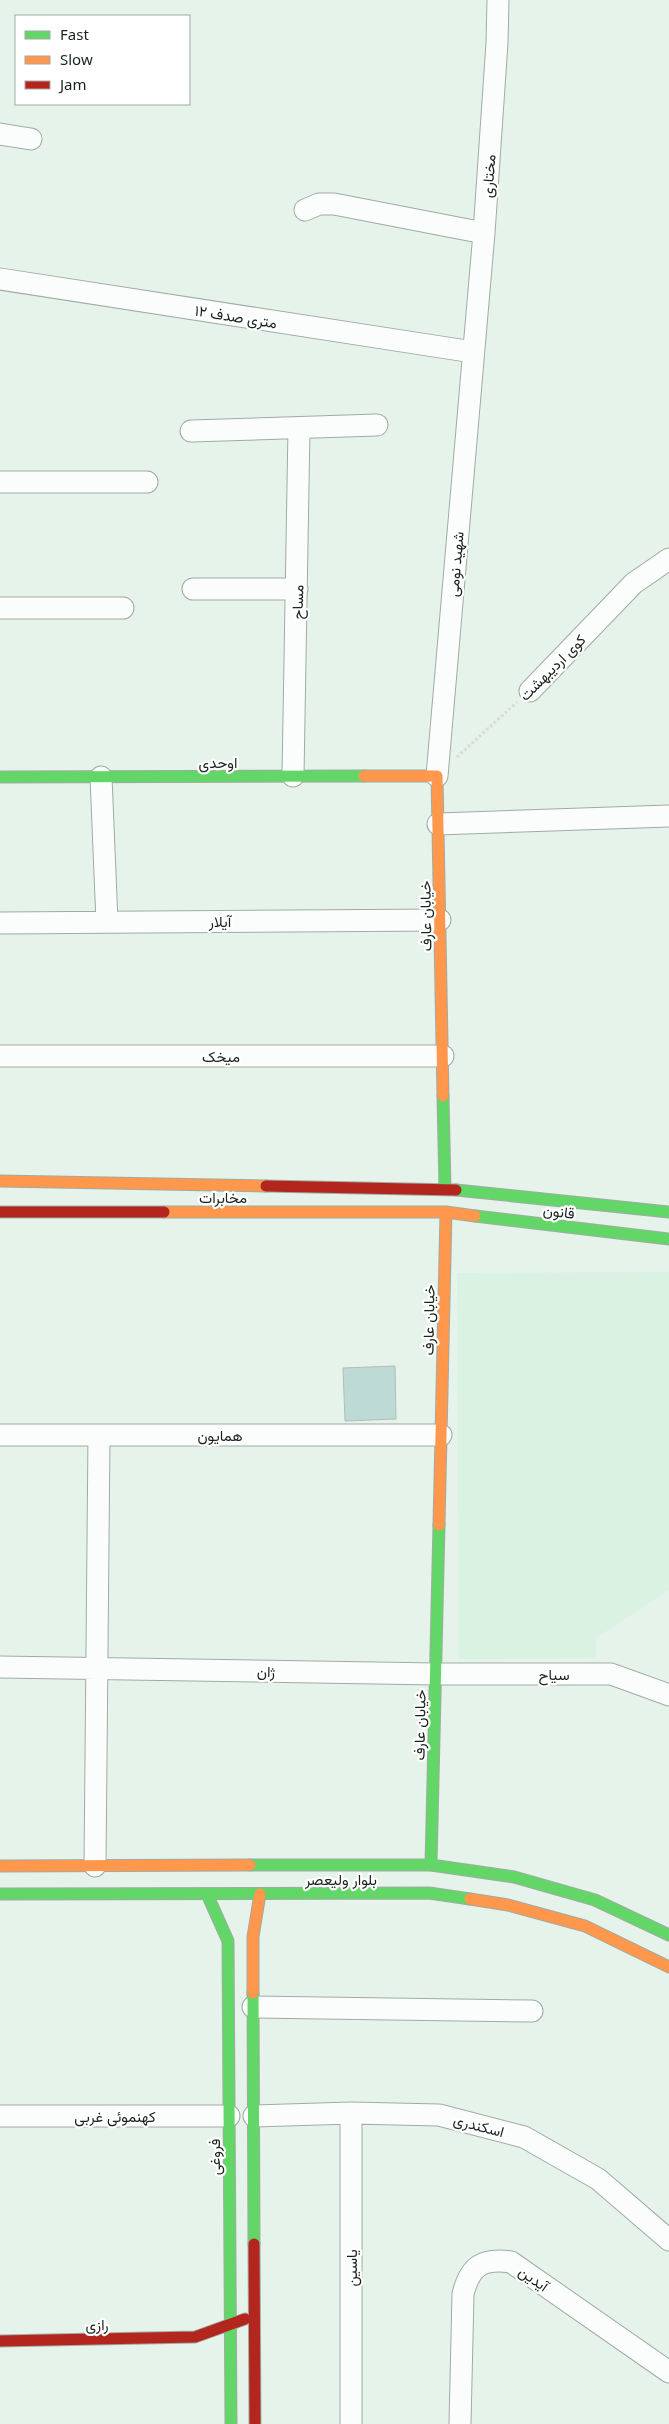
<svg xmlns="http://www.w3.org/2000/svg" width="669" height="2424" font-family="'Noto Sans',Vazirmatn,sans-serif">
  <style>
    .built { fill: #d9f2e2 }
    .building { fill: #bedad5; stroke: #b1beb9 }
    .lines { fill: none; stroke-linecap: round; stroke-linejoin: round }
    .street-casing { stroke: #a0aba4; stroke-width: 23 }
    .fast-casing { stroke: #a0aba4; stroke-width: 13 }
    .slow-casing { stroke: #a0aba4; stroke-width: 13 }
    .jam-casing { stroke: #a0aba4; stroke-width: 13 }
    .path { stroke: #d7dad8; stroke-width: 3; stroke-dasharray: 2.5 2.5; stroke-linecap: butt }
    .street { stroke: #fbfdfc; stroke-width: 21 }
    .fast { stroke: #63d668; stroke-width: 11 }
    .slow { stroke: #ff974d; stroke-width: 11 }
    .jam { stroke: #b3261e; stroke-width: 11 }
    .labels { text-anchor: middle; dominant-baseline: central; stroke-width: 4.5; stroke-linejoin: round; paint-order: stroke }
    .street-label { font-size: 15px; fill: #19231d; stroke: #fff }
  </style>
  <rect width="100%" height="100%" fill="#e5f3ea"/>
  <path class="built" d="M669,1272V1590L596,1638V1658L459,1659L457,1273Z"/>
  <path class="building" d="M395,1366L396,1419L345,1421L343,1368Z"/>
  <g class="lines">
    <defs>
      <path id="street" d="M0,134L31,139
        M305,210L319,204H334L484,233
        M0,279L473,352
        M191,431L377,425
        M0,482H147
        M193,589H297
        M0,608H123
        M530,691L634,583L669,559
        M293,776L299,428
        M437,776L484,233L497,43L498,0
        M101,777L107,922
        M438,824L669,816
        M0,923L440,920
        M0,1056H443
        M0,1435H441
        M0,1667L436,1674H611L669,1695
        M95,1866L99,1435
        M253,2007L532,2011
        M0,2116H229
        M254,2116L351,2113L439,2115L524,2137L598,2179L669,2240
        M351,2424V2113
        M460,2424L463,2294C470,2266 482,2258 511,2262L669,2372"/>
      <path id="fast" d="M0,777L364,776
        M443,1096L445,1189
        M456,1190L669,1212
        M475,1216L669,1239
        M250,1865H431L514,1877L595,1900L669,1935
        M431,1865L439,1525
        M0,1894L429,1893L470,1899
        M207,1894L228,1941L231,2424
        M253,1993L254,2244"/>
      <path id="slow" d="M364,776H437L443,1096
        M0,1181L266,1186
        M164,1212H446L475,1216
        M439,1525L446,1212
        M0,1866L250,1865
        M470,1899L508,1905L585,1926L669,1967
        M253,1993V1937L260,1894"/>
      <path id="jam" d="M266,1186L456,1190
        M0,1212H164
        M254,2244L255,2424
        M0,2341L195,2337L245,2319"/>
    </defs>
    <use href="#street" class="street-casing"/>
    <use href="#fast" class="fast-casing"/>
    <use href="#slow" class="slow-casing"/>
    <use href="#jam" class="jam-casing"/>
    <path class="path" d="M457,757L517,702"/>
    <use href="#street" class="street"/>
    <use href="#fast" class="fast"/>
    <use href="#slow" class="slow"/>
    <use href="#jam" class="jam"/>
  </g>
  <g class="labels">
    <g class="street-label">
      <text transform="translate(488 176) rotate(-86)">مختاری</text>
      <text transform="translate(236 316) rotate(9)">۱۲ متری صدف</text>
      <text transform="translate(455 564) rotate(-85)">شهید نومی</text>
      <text transform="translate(297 602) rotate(-89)">مساح</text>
      <text transform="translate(552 667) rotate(-45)">کوی اردیبهشت</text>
      <text x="218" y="762">اوحدی</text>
      <text transform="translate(425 916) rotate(-91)">خیابان عارف</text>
      <text x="220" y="921">آیلار</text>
      <text x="221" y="1056">میخک</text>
      <text x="223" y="1197">مخابرات</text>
      <text transform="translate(559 1211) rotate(7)">قانون</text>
      <text transform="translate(428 1320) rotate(-89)">خیابان عارف</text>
      <text x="220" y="1435">همایون</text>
      <text transform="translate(266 1671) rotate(1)">ژان</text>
      <text x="554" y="1674">سیاح</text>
      <text transform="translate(419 1725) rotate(-89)">خیابان عارف</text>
      <text x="341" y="1879">بلوار ولیعصر</text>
      <text x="115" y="2116">کهنموئی غربی</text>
      <text transform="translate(479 2125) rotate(15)">اسکندری</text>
      <text transform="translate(214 2157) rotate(-90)">فروغى</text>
      <text transform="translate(351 2268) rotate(-90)">یاسین</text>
      <text transform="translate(534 2278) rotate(35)">آیدین</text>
      <text transform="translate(97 2324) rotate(-1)">رازی</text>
    </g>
  </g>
  <rect x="15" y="15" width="175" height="90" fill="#ffffff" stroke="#a3a7a5"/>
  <rect x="25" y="31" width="25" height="8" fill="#63d668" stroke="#a3a7a5"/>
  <text x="60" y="40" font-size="15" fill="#19231d">Fast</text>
  <rect x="25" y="56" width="25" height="8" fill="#ff974d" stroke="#a3a7a5"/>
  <text x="60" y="65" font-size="15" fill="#19231d">Slow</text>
  <rect x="25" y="81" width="25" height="8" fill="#b3261e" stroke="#a3a7a5"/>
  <text x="60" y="90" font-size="15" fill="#19231d">Jam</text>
</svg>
